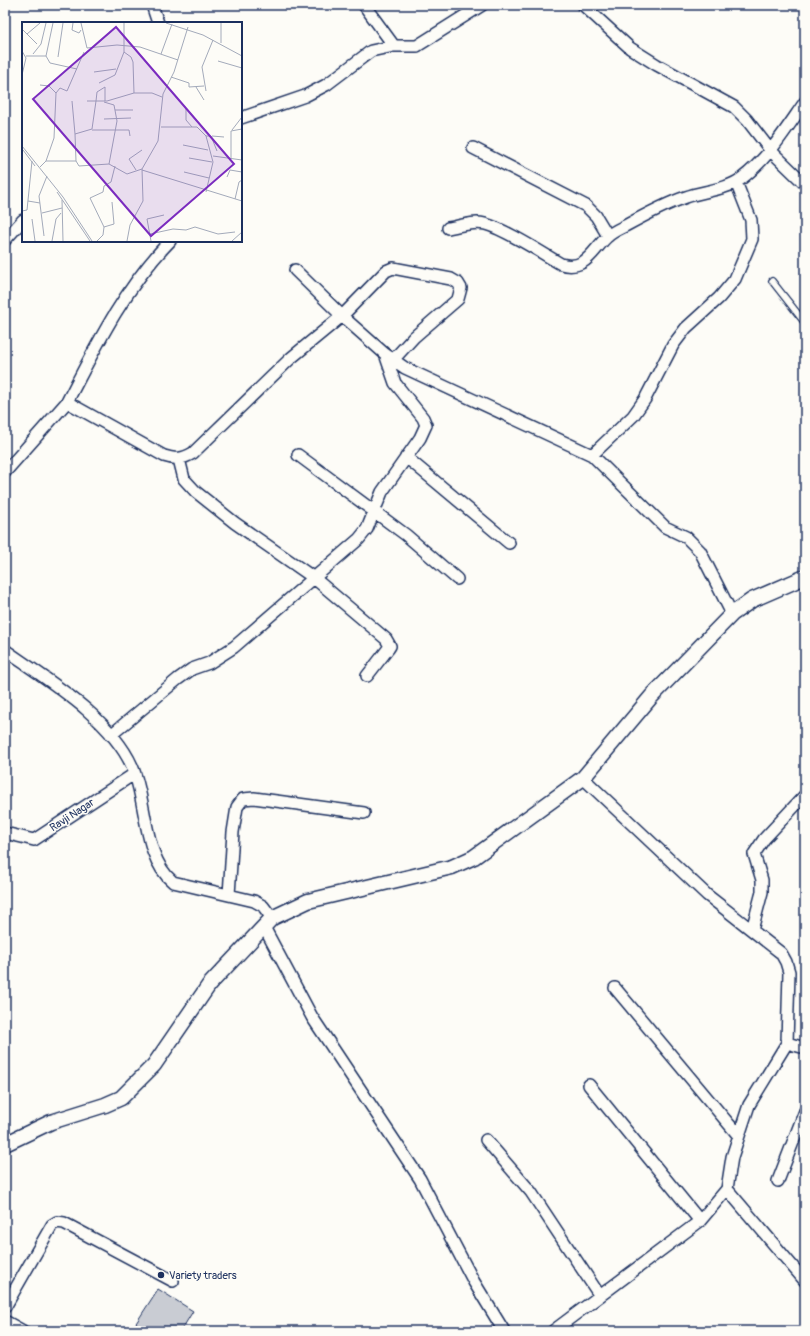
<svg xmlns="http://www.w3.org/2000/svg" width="810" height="1336" font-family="Pangolin,sans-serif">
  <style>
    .building { fill: #c9ccd3; stroke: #1b2f5e }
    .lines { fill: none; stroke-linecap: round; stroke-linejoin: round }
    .service-casing { stroke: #1b2f5e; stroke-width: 8 }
    .minor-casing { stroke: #1b2f5e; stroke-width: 14 }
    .tertiary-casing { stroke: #1b2f5e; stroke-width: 17 }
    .service { stroke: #fdfcf7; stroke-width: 5.5 }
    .minor { stroke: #fdfcf7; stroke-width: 11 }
    .tertiary { stroke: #fdfcf7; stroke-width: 14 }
    .poi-dot { fill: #1b2f5e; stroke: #fdfcf7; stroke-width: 1.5 }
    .labels { text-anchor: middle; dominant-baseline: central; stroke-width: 3; stroke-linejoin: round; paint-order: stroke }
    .street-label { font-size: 11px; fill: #1b2f5e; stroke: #fdfcf7 }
    .poi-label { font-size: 11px; fill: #1b2f5e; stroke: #fdfcf7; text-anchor: start }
    .inset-road { fill: none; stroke: #a3aaba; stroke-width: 1 }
    .view { fill: #7b2cbf; fill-opacity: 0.15; stroke: #7b2cbf; stroke-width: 2 }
    .inset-edge { fill: none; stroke: #1b2f5e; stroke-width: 2 }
  </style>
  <rect width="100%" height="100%" fill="#fdfcf7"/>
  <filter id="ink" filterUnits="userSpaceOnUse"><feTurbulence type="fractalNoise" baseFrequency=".025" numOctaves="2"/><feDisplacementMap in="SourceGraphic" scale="8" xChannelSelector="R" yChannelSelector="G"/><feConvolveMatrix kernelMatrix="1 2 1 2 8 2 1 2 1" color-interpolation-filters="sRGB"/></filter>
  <g filter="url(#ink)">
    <path class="building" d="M158,1289L193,1311L181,1331H131Z"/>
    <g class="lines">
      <defs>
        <path id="service" d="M772,281L805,323"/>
        <path id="minor" d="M152,5L158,23
          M364,5L394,46
          M583,5L630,48L657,65L734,107L747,120L771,151L805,184
          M241,118L305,96L326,85L371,51L394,46H417L482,5
          M473,148L586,206L596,216L608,236
          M448,228C460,226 473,221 485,224C505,229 542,253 561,264C586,271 592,251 607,237C612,232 619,229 625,226C645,215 665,204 686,197C703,191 726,190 741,179C768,159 786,129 805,102
          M5,240L23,220
          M295,270L342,316L386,271L393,268L451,279L458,283L461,288L458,299L414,337L393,360
          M67,402C96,346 125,287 170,241
          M298,455L406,535L457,579
          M592,455L633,416L645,399L673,345L686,328L719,298L735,279L752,239L751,220L736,182
          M406,457L509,543
          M179,459L184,479L196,492L235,523L314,578L386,639L390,646L388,649L367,676
          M5,472L67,402L164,456C176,460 183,459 193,453L291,358L342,316L385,354L405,368L592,455L665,527L686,537L700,551L732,614
          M5,650C47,680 110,717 132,766C147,800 143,858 173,882L254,901L263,906L272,918
          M111,735L178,679L192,669L209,663L234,647L359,539L367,529L382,492L420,438L426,425L423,418L395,383L385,354
          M5,833L34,840L134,774
          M229,895L233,832L237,807L243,799L254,798L364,813
          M264,927L312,1017L420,1179L474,1282L504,1331
          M752,930L762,892V880L754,854L764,839L805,795
          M615,988L738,1135
          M787,1043L805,1048
          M589,1085L700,1221
          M486,1140L531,1192L600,1296
          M778,1181L805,1111
          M727,1189L805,1281
          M5,1307L52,1225L57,1222L64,1223L173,1281
          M5,1321L23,1331
          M553,1331L700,1221L727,1189L732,1157L749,1105L787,1043L789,972L786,962L781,953L707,895L583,778"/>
        <path id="tertiary" d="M5,1144L51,1122L105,1105L121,1098L154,1065L209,985L272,918L308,901L452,867L474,857L583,778L651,697L732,614L752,600L805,577"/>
      </defs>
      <use href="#service" class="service-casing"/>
      <use href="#minor" class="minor-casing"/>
      <use href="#tertiary" class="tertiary-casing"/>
      <use href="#service" class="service"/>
      <use href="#minor" class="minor"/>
      <use href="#tertiary" class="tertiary"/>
    </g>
  </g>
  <circle class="poi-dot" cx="161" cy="1275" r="4"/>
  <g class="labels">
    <g class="street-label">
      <text transform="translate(72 815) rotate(-33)">Ravji Nagar</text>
    </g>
    <g class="poi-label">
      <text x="169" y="1275">Variety traders</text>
    </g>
  </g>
  <g transform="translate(22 22)">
    <rect width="220" height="220" fill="#fdfcf7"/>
    <path class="inset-road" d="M51,1L50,8L57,11L59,8M59,1L65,26L95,23L118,25L156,38M144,1L181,13L220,34M0,7L15,22M5,12L18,1M199,21V1M0,29L4,36L0,53M102,30L109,35L111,40L112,71M11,32L19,22L24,1M139,32L150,2M4,34H24L31,1M24,34L28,41L55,47M36,35L41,1M196,39L220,46M72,50L94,47M149,55L167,61V65L182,64M77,61L93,53L102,30V1M18,63L27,64L34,71L32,116L24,139M174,65L182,78M184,69L180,45L191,18M34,71L38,66L45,69L62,30M50,79L53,112M65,79H74L75,70L83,65V79M82,80L92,83L95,99L87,142M164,87V98L170,105M93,88H111M82,97L109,96M139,105H175L184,114L191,140L184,170M70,108H107L108,114M210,108L220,95M184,114H189L195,129M190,114L202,115M161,123L186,128M0,124L41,175L70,219M1,128L13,144M191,134L220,138M167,136L190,140M209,137V109L220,107M18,145L24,139H54M120,147L105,152L87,142L57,144L54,139L53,112L70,107L74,79H85L112,71H130L140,75M114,148L107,137L120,128M120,148L220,179M162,150L187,156M205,155L208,148L220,150M35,170L68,219M213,177L217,160L220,158M40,178L41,219M6,179L18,181M0,189L5,188L10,139M20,191L40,186M10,197L13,219M82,205L92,202L90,180M128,212L151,207L164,208L173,205L196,212L213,210M22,214L17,174L25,154M30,219L34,197L39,191M75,219L81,213L82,205L68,176L81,170L82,164L89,160L93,144M105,219L108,203L121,179L120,147L136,119L141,72L152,50L166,5M129,219L125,197L142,193M210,219L220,210"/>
    <path class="view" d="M94,5L212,142L129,214L11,77Z"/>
    <rect width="220" height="220" class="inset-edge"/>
  </g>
  <rect width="810" height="1336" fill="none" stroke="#fdfcf7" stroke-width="20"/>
  <rect x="10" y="10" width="790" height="1316" fill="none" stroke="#1b2f5e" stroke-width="1.5" filter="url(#ink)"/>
</svg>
